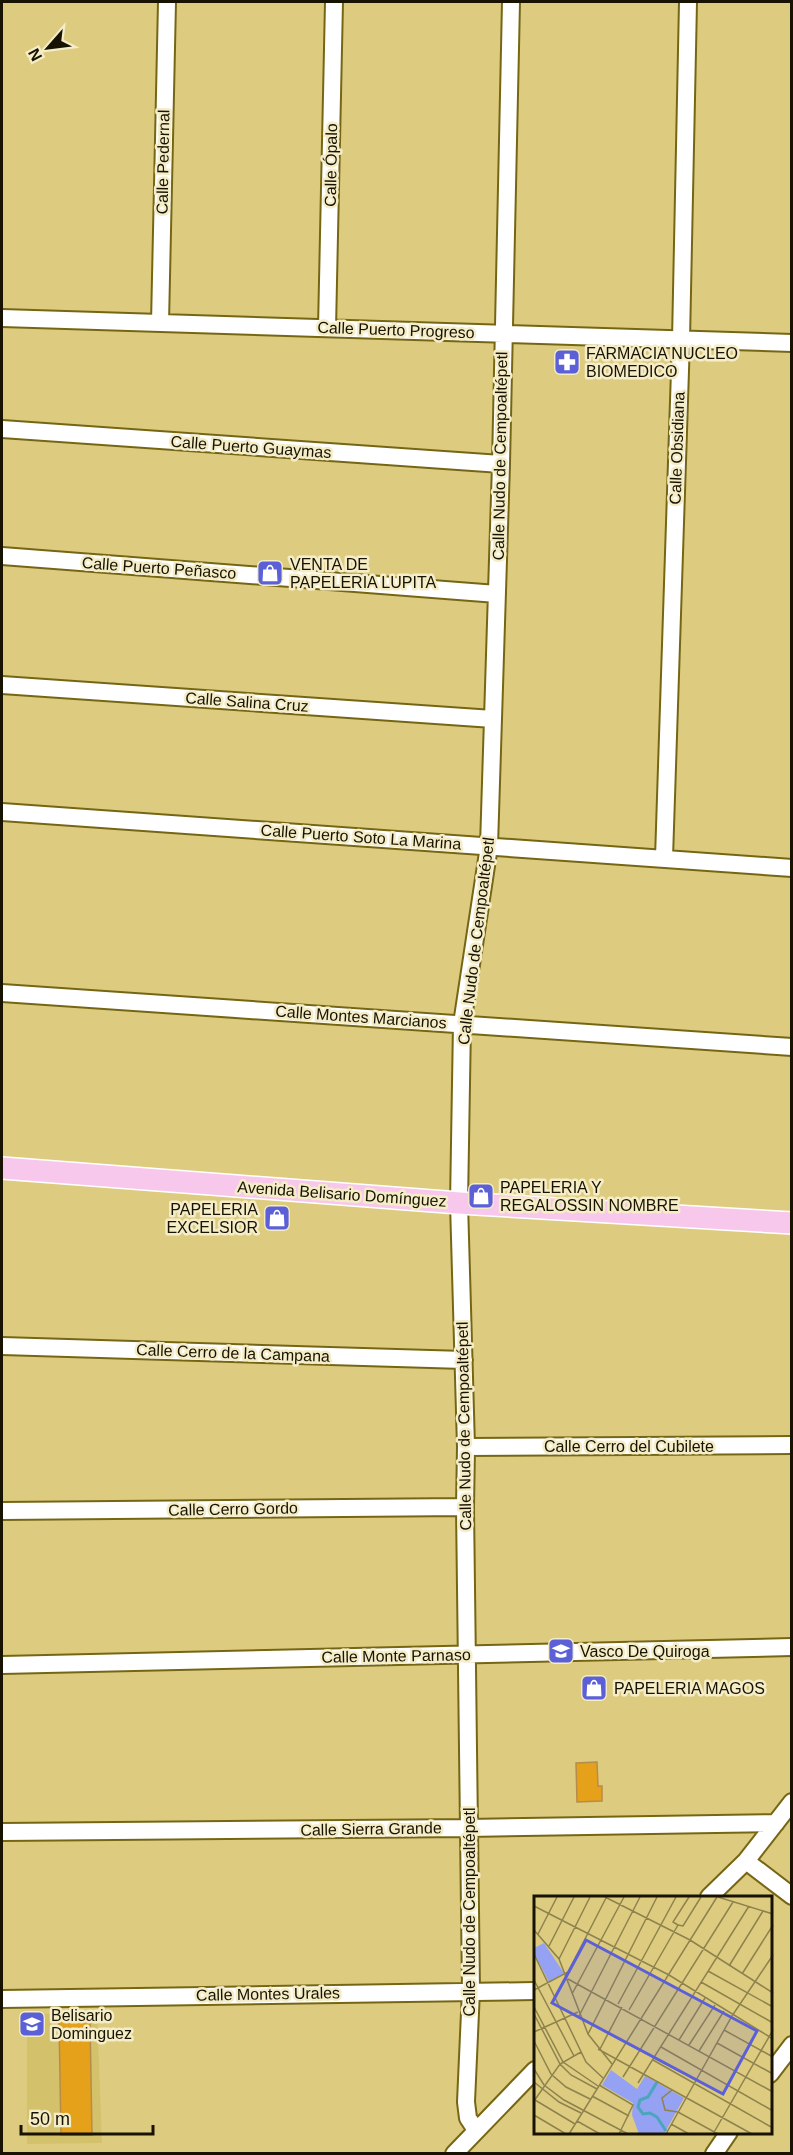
<svg xmlns="http://www.w3.org/2000/svg" width="793" height="2155" font-family="Arial,sans-serif">
  <style>
    .built { fill: #d4c16c }
    .building { fill: #e5a11a; stroke: #b68c4b; stroke-width: 1.5 }
    .lines { fill: none; stroke-linecap: round; stroke-linejoin: round }
    .minor-casing { stroke: #766614; stroke-width: 20 }
    .major-casing { stroke: #fff; stroke-width: 24 }
    .minor { stroke: #fff; stroke-width: 16 }
    .major { stroke: #f7c8eb; stroke-width: 21 }
    .labels { text-anchor: middle; dominant-baseline: central; stroke-width: 5; stroke-linejoin: round; paint-order: stroke }
    .street-label { font-size: 16px; fill: #181300; stroke: #f5edc8 }
    .poi-label { font-size: 16px; fill: #181300; stroke: #f5edc8; text-anchor: start }
    .inset-river { fill: none; stroke: #4ba5bc; stroke-width: 3 }
    .inset-road { fill: none; stroke: #8e824d; stroke-width: 1.5 }
    .view { fill: #5b60d7; fill-opacity: 0.15; stroke: #5b60d7; stroke-width: 3 }
    .inset-edge { fill: none; stroke: #181300; stroke-width: 3 }
  </style>
  <rect width="100%" height="100%" fill="#ddcc80"/>
  <path class="built" d="M97,2013L102,2143L27,2144V2014Z"/>
  <path class="building" d="M597,1762L598,1786H602V1801L577,1802L576,1763Z
    M59,2020H90L92,2135H61Z"/>
  <g class="lines">
    <defs>
      <path id="minor" d="M2,318L792,343
        M160,323L167,2
        M327,328L334,2
        M2,429L501,464
        M2,556L497,594
        M2,685L493,719
        M2,812L792,868
        M664,858L681,340L688,2
        M2,993L792,1047
        M2,1346L464,1360
        M466,1447L792,1445
        M2,1511L465,1507
        M2,1665L792,1647
        M2,1832L468,1828L776,1823
        M746,1861L792,1896
        M709,1897L746,1861L792,1802
        M2,1999L535,1991
        M770,2074L792,2045
        M476,2130L468,2118L466,2102L471,1990L465,1507L466,1447L459,1203L462,1024L489,846L501,464L511,2
        M454,2154L535,2070
        M714,2154L729,2132"/>
      <path id="major" d="M2,1168L459,1203L792,1223"/>
    </defs>
    <use href="#minor" class="minor-casing"/>
    <use href="#major" class="major-casing"/>
    <use href="#minor" class="minor"/>
    <use href="#major" class="major"/>
  </g>
  <defs>
    <symbol id="pharmacy-square" viewBox="-11 -11 22 22"><rect x="-9" y="-9" width="18" height="18" rx="4" fill="#5b60d7" stroke="#f5edc8"/><path d="M-2-6h4v4h4v4h-4v4h-4v-4h-4v-4h4Z" fill="#fff"/></symbol>
    <symbol id="shop-square" viewBox="-11 -11 22 22"><rect x="-9" y="-9" width="18" height="18" rx="4" fill="#5b60d7" stroke="#f5edc8"/><path d="M-5-2.5h2.3a2.7 3.5 0 0 1 5.4 0H5L5.5 6h-11ZM-1.5-2.5h3a1.5 2.3 0 0 0-3 0Z" fill="#fff"/></symbol>
    <symbol id="school-square" viewBox="-11 -11 22 22"><rect x="-9" y="-9" width="18" height="18" rx="4" fill="#5b60d7" stroke="#f5edc8"/><path d="M0-5L7-2L0 1L-7-2ZM-4 1L0 2.5L4 1V4Q0 6-4 4Z" fill="#fff"/></symbol>
  </defs>
  <g fill-rule="evenodd">
    <use href="#pharmacy-square" x="552" y="347" width="30" height="30"/>
    <use href="#shop-square" x="255" y="558" width="30" height="30"/>
    <use href="#shop-square" x="466" y="1181" width="30" height="30"/>
    <use href="#shop-square" x="262" y="1203" width="30" height="30"/>
    <use href="#school-square" x="546" y="1636" width="30" height="30"/>
    <use href="#shop-square" x="579" y="1673" width="30" height="30"/>
    <use href="#school-square" x="17" y="2009" width="30" height="30"/>
  </g>
  <g class="labels">
    <g class="street-label">
      <text transform="translate(163 162) rotate(-89)">Calle Pedernal</text>
      <text transform="translate(331 165) rotate(-89)">Calle Ópalo</text>
      <text transform="translate(396 330) rotate(2)">Calle Puerto Progreso</text>
      <text transform="translate(251 447) rotate(4)">Calle Puerto Guaymas</text>
      <text transform="translate(677 448) rotate(-88)">Calle Obsidiana</text>
      <text transform="translate(500 456) rotate(-89)">Calle Nudo de Cempoaltépetl</text>
      <text transform="translate(159 568) rotate(4)">Calle Puerto Peñasco</text>
      <text transform="translate(247 702) rotate(4)">Calle Salina Cruz</text>
      <text transform="translate(361 837) rotate(4)">Calle Puerto Soto La Marina</text>
      <text transform="translate(476 941) rotate(-83)">Calle Nudo de Cempoaltépetl</text>
      <text transform="translate(361 1017) rotate(4)">Calle Montes Marcianos</text>
      <text transform="translate(342 1194) rotate(4)">Avenida Belisario Domínguez</text>
      <text transform="translate(233 1353) rotate(2)">Calle Cerro de la Campana</text>
      <text transform="translate(464 1426) rotate(-91)">Calle Nudo de Cempoaltépetl</text>
      <text x="629" y="1446">Calle Cerro del Cubilete</text>
      <text transform="translate(233 1509) rotate(-1)">Calle Cerro Gordo</text>
      <text transform="translate(396 1656) rotate(-1)">Calle Monte Parnaso</text>
      <text transform="translate(371 1829) rotate(-1)">Calle Sierra Grande</text>
      <text transform="translate(469 1912) rotate(-90)">Calle Nudo de Cempoaltépetl</text>
      <text transform="translate(268 1994) rotate(-1)">Calle Montes Urales</text>
    </g>
    <g class="poi-label">
      <text x="586" y="353">FARMACIA NUCLEO<tspan x="586" dy="18">BIOMEDICO</tspan></text>
      <text x="290" y="564">VENTA DE<tspan x="290" dy="18">PAPELERIA LUPITA</tspan></text>
      <text x="500" y="1187">PAPELERIA Y<tspan x="500" dy="18">REGALOSSIN NOMBRE</tspan></text>
      <text x="258" y="1209" text-anchor="end">PAPELERIA<tspan x="258" dy="18">EXCELSIOR</tspan></text>
      <text x="580" y="1651">Vasco De Quiroga</text>
      <text x="614" y="1688">PAPELERIA MAGOS</text>
      <text x="51" y="2015">Belisario<tspan x="51" dy="18">Dominguez</tspan></text>
    </g>
  </g>
  <g transform="translate(534 1896)">
    <rect width="238" height="238" fill="#ddcc80"/>
    <path d="M10,47L30,77L15,86L0,57V52ZM77,174L103,193L111,180L150,202L130,238H105L98,219L99,207L68,189Z" fill="#95a1f3"/>
    <path class="inset-river" d="M123,186L114,201L106,204L104,211L109,218L116,217L123,221L132,235"/>
    <path class="inset-road" d="M71,1L156,44L239,97M184,1L239,18M0,10L135,79L239,143M144,29L149,30L167,1M144,29L139,26L155,1M0,34L25,63L54,138L78,168M4,38L23,1M15,50L40,1M0,58L52,166L69,182M25,63L56,1M195,70L229,15M174,75L239,111M208,78L239,29M34,83L239,196M0,84L40,160M167,86L239,127M0,94L34,76L72,2M38,98L90,1M84,108L142,1M0,111L29,166L64,190M95,114L144,29M0,118L26,168L37,179L63,193M45,120L106,1M190,134L239,161M0,136L44,116M54,138L123,1M145,144L171,102M0,145L17,178L32,191L56,203M183,147L239,178M155,149L181,109M127,151L239,215M64,153L218,238M66,153L88,111M165,155L190,115M119,164L239,232M0,173L10,189L30,204L94,238M89,181L199,6M0,186L25,206L47,217M104,187L215,10M65,189L99,209L85,238M138,194L128,202L131,214L144,216L184,238M58,200L95,220M1,204L41,228M0,205L26,168L47,156M0,219L32,238M43,225L66,238M137,228L155,238M35,238L183,1M132,238L198,120L239,59M179,238L239,134"/>
    <path class="view" d="M52,44L223,135L189,198L18,107Z"/>
    <rect width="238" height="238" class="inset-edge"/>
  </g>
  <rect width="793" height="2155" fill="none" stroke="#181300" stroke-width="6"/>
  <g transform="translate(48 48) rotate(242)" stroke="#f5edc8" stroke-width="4.5" paint-order="stroke">
  <path d="M0-4.5L10 22L0 15L-10 22Z" fill="#181300"/>
  <text y="-9" font-size="16" font-weight="bold" text-anchor="middle" fill="#181300">N</text>
  </g>
  <path d="M21 2125v9h132v-9" fill="none" stroke="#181300" stroke-width="3"/>
  <text x="30" y="2125" font-size="18" fill="#181300" stroke="#f5edc8" stroke-width="4.5" paint-order="stroke">50 m</text>
</svg>
